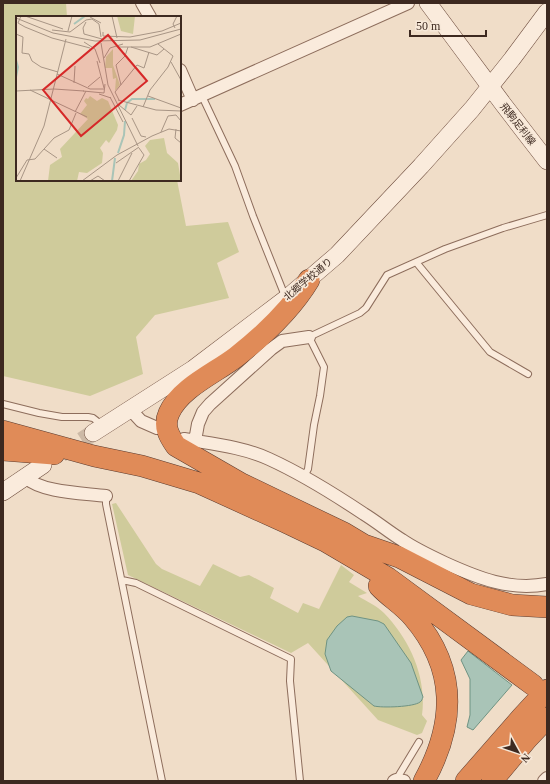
<svg xmlns="http://www.w3.org/2000/svg" width="550" height="784" font-family="'Times New Roman','Noto Sans JP',serif">
  <style>
    .green { fill: #cfcb9b }
    .water { fill: #a9c4b7; stroke: #6f9383 }
    .lines { fill: none; stroke-linecap: round; stroke-linejoin: round }
    .secondary-tunnel { stroke: #ccb9a6; stroke-width: 17; stroke-dasharray: 17 8; stroke-linecap: butt }
    .lane-casing { stroke: #8d6d5c; stroke-width: 8 }
    .street-casing { stroke: #8d6d5c; stroke-width: 14 }
    .secondary-casing { stroke: #6f4e3f; stroke-width: 18 }
    .highway-casing { stroke: #5b3c30; stroke-width: 22 }
    .lane { stroke: #faebdc; stroke-width: 6 }
    .street { stroke: #faebdc; stroke-width: 12 }
    .secondary { stroke: #faebdc; stroke-width: 17 }
    .highway { stroke: #e08b58; stroke-width: 21 }
    .labels { text-anchor: middle; dominant-baseline: central; stroke-width: 3.5; stroke-linejoin: round; paint-order: stroke }
    .street-label { font-size: 10px; fill: #3d2920; stroke: #f7e8d8 }
    .inset-river { fill: none; stroke: #a9c4b7; stroke-width: 2 }
    .inset-road { fill: none; stroke: #a89585; stroke-width: 1 }
    .view { fill: #d62828; fill-opacity: 0.15; stroke: #d62828; stroke-width: 2 }
    .inset-edge { fill: none; stroke: #3d2920; stroke-width: 2 }
  </style>
  <rect width="100%" height="100%" fill="#f0ddc8"/>
  <path class="green" d="M3,3H66L67,17H17V180H177L186,226L228,222L239,252L217,263L229,298L155,315L136,337L143,374L90,396L3,376Z
    M116,503L156,564L162,569L200,586L213,564L240,577L249,575L274,588L270,598L298,613L303,603L319,609L341,565L354,575L349,582L367,593L358,596C366,601 377,606 384,613C410,640 427,677 422,715L427,721L422,733L417,735L378,720L308,643L291,653L128,575L112,504Z"/>
  <path class="water" d="M352,616L378,621L384,624L411,663L423,697C422,699 422,701 420,702C414,707 382,708 374,706L331,671L325,654L327,640L337,626L347,617Z
    M468,651L512,685L473,730L467,727L470,715V679L461,660Z"/>
  <g class="lines">
    <path class="secondary-tunnel" d="M61,454L93,433"/>
    <defs>
      <path id="lane" d="M202,96L235,166L253,216L283,291L287,296
        M416,262L490,352L528,374
        M3,404L39,413L62,417H88L93,418L102,425
        M304,477L308,469L314,425L320,396L324,367L309,337L360,313L366,308L387,275L445,249L503,228L547,215
        M106,496V504L162,781
        M122,580L136,583L291,659L290,681L300,781
        M396,780L419,742"/>
      <path id="street" d="M142,3L150,17
        M180,70L193,100
        M180,105L408,3
        M130,409L141,421L157,428
        M184,439C213,444 243,447 269,459C302,474 334,494 364,514C377,522 389,532 402,540C415,549 430,556 445,563C478,578 510,591 547,584
        M195,441L198,424L203,412L210,404L271,349L282,341L309,337
        M25,477C42,493 83,493 106,496
        M394,781L396,780L404,781
        M544,781L547,778"/>
      <path id="secondary" d="M428,3L503,104L547,161
        M93,433L193,369L288,297L337,255L421,166L472,109L512,59L547,12
        M3,492L43,465"/>
      <path id="highway" d="M309,280C291,310 264,335 236,357C215,373 180,388 169,413C163,426 169,436 176,446L242,484L344,533L364,545L399,557L471,594L512,605L547,607
        M3,431L94,456L142,466L199,483L285,522L325,541L388,578L533,685
        M3,450L54,454
        M379,586C389,597 403,605 413,617C457,668 456,723 424,781
        M466,781L522,717L547,690
        M492,781L527,739L547,718"/>
    </defs>
    <use href="#lane" class="lane-casing"/>
    <use href="#street" class="street-casing"/>
    <use href="#secondary" class="secondary-casing"/>
    <use href="#highway" class="highway-casing"/>
    <use href="#lane" class="lane"/>
    <use href="#street" class="street"/>
    <use href="#secondary" class="secondary"/>
    <use href="#highway" class="highway"/>
  </g>
  <g class="labels">
    <g class="street-label">
      <text transform="translate(518 124) rotate(52)">飛駒足利線</text>
      <text transform="translate(308 279) rotate(-40)">北郷学校通り</text>
    </g>
  </g>
  <g transform="translate(16 16)">
    <rect width="165" height="165" fill="#f0ddc8"/>
    <path d="M101,0H119L117,18L105,15ZM97,33V49L104,69L99,75L100,62L97,63L96,52H89L90,41ZM74,80L81,85L86,82L92,85L102,109L101,114L93,127L90,124L84,132L87,137L86,147L71,157L63,156L61,165H32L34,149L46,141L44,133L72,103L64,98L71,89L68,85L70,82L72,83ZM148,122L151,137L162,147L165,165H115L122,155L123,148L130,144L134,138L129,130L134,124Z" fill="#cfcb9b"/>
    <path class="inset-river" d="M58,8L69,0M0,44L2,51L0,61M109,94L111,87L116,83H139M102,137L108,119L109,105M96,165L99,142"/>
    <path class="inset-road" d="M5,0L2,7L9,11L36,22L74,32M9,0L47,13M96,0L101,22M74,1L85,7M0,2L37,17L79,25L124,24L165,13M70,6L67,12L68,18L86,23M159,12L157,8L161,0M36,14L54,16L70,4L76,3L83,8L85,21M52,15L56,0M87,16V20L114,21L146,15L165,7M0,18L7,21L6,37L13,38L16,45L25,51L42,56M68,26L79,33L84,47M85,27L92,69L122,130M102,31H134L165,18M115,31L141,39L148,33M88,42L94,32L107,28M81,45L88,72M155,46L165,64M41,58L74,73H88M58,67L59,50M105,69L100,49L109,40L112,31M72,71L84,61M38,73L68,75M14,74L71,101M0,75L38,73M67,75L88,77L89,68M83,78L95,82M132,80L165,92M94,81L107,106M102,84L140,94L165,95M103,84L99,76L121,49L128,52L133,36M103,89L115,99L121,90M127,91L134,74L152,51L157,40L142,28M59,96L70,75M116,102L125,120L130,121M160,113L159,122L165,127M145,116L152,100L160,99L165,105M28,133L41,142M100,147L123,131M0,162L11,144L19,143L38,122L53,114L60,97M4,165L28,110L50,23M66,165L101,139L136,120L153,113L165,115M74,165L82,160L89,165M102,165L116,137M113,165L128,139L123,132"/>
    <path class="view" d="M92,19L131,65L65,120L27,74Z"/>
    <rect width="165" height="165" class="inset-edge"/>
  </g>
  <rect width="550" height="784" fill="none" stroke="#3d2920" stroke-width="8"/>
  <g transform="translate(518 752) rotate(130)" stroke="#f7e8d8" stroke-width="3" paint-order="stroke">
  <path d="M0-3L7 15L0 10L-7 15Z" fill="#3d2920"/>
  <text y="-6" font-size="11" font-weight="bold" text-anchor="middle" fill="#3d2920">N</text>
  </g>
  <path d="M410 30v6h76v-6" fill="none" stroke="#3d2920" stroke-width="2"/>
  <text x="416" y="30" font-size="12" fill="#3d2920" stroke="#f7e8d8" stroke-width="3" paint-order="stroke">50 m</text>
</svg>
